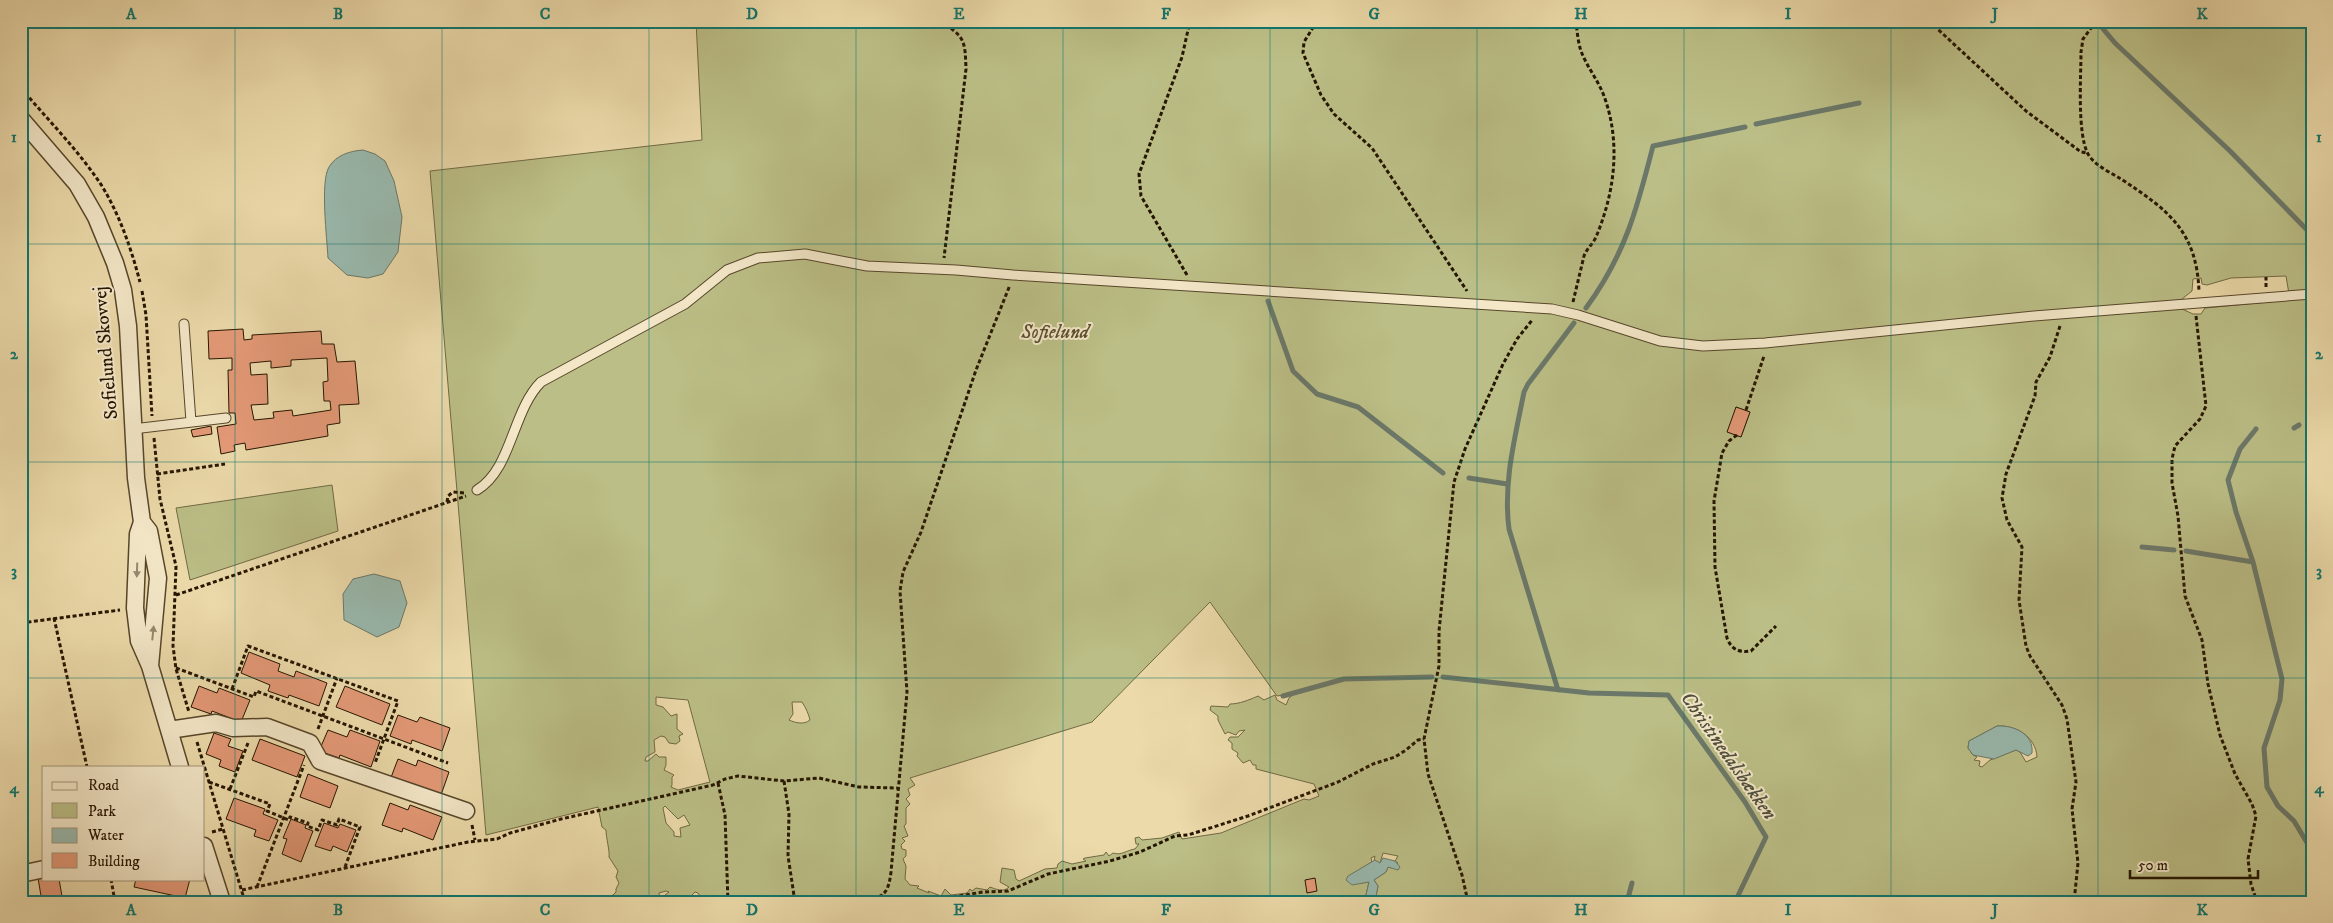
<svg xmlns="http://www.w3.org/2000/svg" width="2333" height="923" font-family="'IM FELL DW Pica',serif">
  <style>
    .green { fill: #bbbe86; stroke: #706a43; fill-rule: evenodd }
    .water { fill: #99baaf; stroke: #6b7869 }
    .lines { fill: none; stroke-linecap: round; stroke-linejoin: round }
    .stream { stroke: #6b7869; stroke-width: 5 }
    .building { fill: #e49977; stroke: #251500; fill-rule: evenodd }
    .service-casing { stroke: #57462a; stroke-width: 11 }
    .minor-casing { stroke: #57462a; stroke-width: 19 }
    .path { stroke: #251500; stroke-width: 3; stroke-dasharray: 4 2.5; stroke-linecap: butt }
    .service { stroke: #f3e7c8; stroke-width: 9 }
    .minor { stroke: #f3e7c8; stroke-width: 16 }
    .oneway { fill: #96886e }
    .grid { fill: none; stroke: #0f766e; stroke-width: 1; stroke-opacity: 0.55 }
    .labels { text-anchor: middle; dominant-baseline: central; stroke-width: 4; stroke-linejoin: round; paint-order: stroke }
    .park-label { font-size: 19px; font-style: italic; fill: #5a502f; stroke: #f3e7c8 }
    .street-label { font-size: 19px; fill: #251500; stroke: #f3e7c8 }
    .water-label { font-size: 20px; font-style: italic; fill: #4e4f3d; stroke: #f3e7c8 }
    .neatline { fill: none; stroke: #0f766e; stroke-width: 2 }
    .grid-label { font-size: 16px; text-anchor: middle; font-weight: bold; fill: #0f766e }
  </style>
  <rect width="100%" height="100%" fill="#ecdaaa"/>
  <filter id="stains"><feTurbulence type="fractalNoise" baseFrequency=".004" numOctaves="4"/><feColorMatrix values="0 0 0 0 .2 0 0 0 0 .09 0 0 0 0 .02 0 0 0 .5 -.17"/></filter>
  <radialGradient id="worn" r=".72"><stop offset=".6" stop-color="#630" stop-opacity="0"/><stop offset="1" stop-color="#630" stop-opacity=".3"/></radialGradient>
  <path class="green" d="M696,21H2312V902H1519L1518,897L1515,902H1380L1376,896L1378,886L1374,880L1386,872L1388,867L1392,868L1398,863L1395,861L1398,856L1383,853L1380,863L1374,861L1375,856L1371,858L1372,862L1351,875L1361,883L1369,882L1366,895L1362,900L1352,898L1355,902H707L703,898L700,901L698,899L700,896L698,893L695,892L690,897L691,902H663L667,901L665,895L669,892L666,891L659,893L660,902H609L607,897L613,895L616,892V889L619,883L616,877L618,871L609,857C610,852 606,837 606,830L602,827L598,807L486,835L430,171L702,140ZM2286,276L2290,300L2205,308L2201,314H2193L2182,309V299L2192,291L2193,279L2201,278L2202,284L2207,285L2231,278ZM1736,407L1750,412L1741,437L1728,432ZM1210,602L1277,696L1295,693L1289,698L1286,705L1277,700L1275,695L1264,700L1258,696C1249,700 1239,704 1230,704L1228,707L1211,706L1210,710L1218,716V720L1225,734L1228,732L1236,735L1239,731L1245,730L1238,737H1230L1228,740L1232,743V749L1238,753L1237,756L1243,763L1250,760L1253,765H1256V769L1314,784L1319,796L1309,800L1304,799L1221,833L1182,839L1179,832L1162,838L1142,840L1139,837L1135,838L1136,844H1139L1135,849C1127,850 1121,856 1113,853L1109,856L1106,852L1104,855L1085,858L1083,859L1086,861L1072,864L1062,861L1058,864L1057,868L1045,869L1019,881L1016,879L1014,870L1002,868L1000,882L1009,887C1003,893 996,889 990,887L987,890L976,888L972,891L970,889L967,893L951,895L945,889L941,896L928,891L929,893L917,888L919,886L910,885L905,879L906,866L903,859L906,856V850L902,849L901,845L905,841L902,838L908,836L904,826L906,824V808L910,804L906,799L910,795L908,789L915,785L910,778L1092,722ZM656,697L688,700L710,782L678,790L671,787L672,785V777L674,775L664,770L666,765V757H659L656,754L648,761H645L646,757L655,752L654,740L661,736L665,737L669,743L676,744L680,741L679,736L683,734L677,729V714L671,716L663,707L656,705ZM792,702H802C806,708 809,715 810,720C804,725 796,723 789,720L793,714ZM1997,726C2016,725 2036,737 2037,757L2026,762L2020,752L2016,750L1990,760L1982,767L1979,766L1980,761L1974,760L1977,757L1973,755L1968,748L1969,741ZM665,806L678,819L684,815L690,825L680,828L681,837L674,836V832L666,823L663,808Z
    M332,485L338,531L190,580L176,508Z"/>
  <path class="water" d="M363,150L375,154L385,161L394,181L402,217L398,252L383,274L368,278L347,275L328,258C327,238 320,182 329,167C336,155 350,151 363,150Z
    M374,574L400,581L407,603L399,627L377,637L344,620L343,594L353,579Z
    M1997,726C2014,725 2034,734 2032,753L2028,756L2016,750L1994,759L1973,755L1968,748L1969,741Z
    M1383,858L1395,861L1400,867L1398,870L1388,867L1386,872L1374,880L1378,886L1376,896L1380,902H1355L1352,897L1362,900L1366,895L1369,882L1352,885L1346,880L1348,876L1375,860L1380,863Z"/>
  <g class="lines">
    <path class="stream" d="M2099,24L2115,43L2230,151L2312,235
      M1756,124L1859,103
      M1268,301L1293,371L1317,394L1358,407L1443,473
      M1586,308C1625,255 1637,209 1653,146L1745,127
      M2294,428L2299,425
      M1469,478L1507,484
      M2142,547L2174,550
      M2186,551L2253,562L2282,679L2280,700L2264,748L2267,787L2278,806L2294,821L2312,851
      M2253,562L2236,512L2228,480L2240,449L2256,429
      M1443,677L1589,693L1668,695L1745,802L1766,837L1735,902
      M1558,690L1509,529C1503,482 1515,438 1524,392L1528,384L1574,323
      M1283,696L1344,679L1432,677
      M1627,902L1632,883"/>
  </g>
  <path class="building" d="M243,329L244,340L252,339V335L321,331L322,344H334L337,362L355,361L359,404L339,405L340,423L327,425L328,436L246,450L245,443L234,445L235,451L221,454L217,427L236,424L235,413H229L228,370H232V358L209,359L208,331ZM327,358L328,381L323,382L324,401H330L331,410L293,416L292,410L273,412L274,418L254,420L251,405L268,404L267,374L251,375L250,363L271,361V368L291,366V360Z
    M1736,407L1750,412L1741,437L1727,432Z
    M211,426L212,434L193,437L191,430Z
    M249,652L280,664L278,671L294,677L296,671L327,683L319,706L289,695L288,698L268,691L270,685L241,673Z
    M199,686L217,693L219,688L250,700L241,722L212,711L211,714L191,707Z
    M345,686L390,704L382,725L336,707Z
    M398,715L417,722L420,717L450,728L442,751L412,740L411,744L390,736Z
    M328,730L347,737L350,730L380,741L371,767L340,755L339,758L319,751Z
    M214,733L231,739L228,746L243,751L235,772L219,766L221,760L206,754Z
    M260,739L305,756L297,777L252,760Z
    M398,759L416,766L418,760L449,772L441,795L390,780Z
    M308,774L338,786L330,808L300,797Z
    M234,798L265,809L263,814L278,820L269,841L254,836L256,830L226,819Z
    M390,803L408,810L410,805L442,817L433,840L403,828L402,832L382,825Z
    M291,819L306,825L305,828L313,831L301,862L282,854L287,839L283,838Z
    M324,823L338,828L340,824L356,830L347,852L333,846L331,851L315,846Z
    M44,877V879H59L63,902H42L38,878Z
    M1315,878L1317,891L1307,893L1305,880Z
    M136,879H190L185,898L134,887Z"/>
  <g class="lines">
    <defs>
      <path id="service" d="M184,324L191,422
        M133,429L226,418
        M477,490C512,469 512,411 541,382L685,304L727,270L758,258L805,254L867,266L956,270L1013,275L1552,309L1578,315L1660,341L1703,346L1765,343L2034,316L2312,294"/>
      <path id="minor" d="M21,119L77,184L96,217L115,263L123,290L128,326L136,478L142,522L149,531L158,578L150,666
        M142,522L138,534L135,608L139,641L150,666L180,767
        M169,730L216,723L233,728L267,727L310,743L320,761L466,811
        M204,846L222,902
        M21,874L44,869"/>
    </defs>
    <use href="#service" class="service-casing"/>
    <use href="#minor" class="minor-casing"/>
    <path class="path" d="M940,21C965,37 965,40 966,69L944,258
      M1317,21L1304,42L1303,53L1321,95L1334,114L1372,148L1467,291
      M1929,21L2026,111L2081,152L2088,153
      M2096,21L2083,39L2081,52C2081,77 2077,133 2088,154C2095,166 2110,172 2121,179C2168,210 2197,231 2199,292
      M21,88C48,120 79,151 102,186C120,216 131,248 140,282
      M1187,275L1141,196L1139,174L1182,57L1190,21
      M2266,287V277
      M142,291L146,315L152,416
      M1573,302L1584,256C1587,248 1593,244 1596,237C1615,192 1621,142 1604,96C1598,80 1587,67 1581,51C1578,42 1577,31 1576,21
      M2196,316L2206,406L2200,419L2175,446L2172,459V483L2178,516L2185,596L2202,640L2208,684L2220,735L2235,774L2252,804L2256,816L2248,859L2251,884L2257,902
      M2060,326L2050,357L2036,382L2035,396L2006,474L2002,498L2007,520L2022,547L2019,600L2026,646L2030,656L2062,705L2067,719L2076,782L2072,809L2078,863L2074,902
      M1746,410L1764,356
      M1737,435L1729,441L1722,453L1714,501L1715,567L1727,638C1731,649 1739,653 1751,651L1776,626
      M154,438L160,499L176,566L173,646L176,669L189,712
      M157,474L225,464
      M447,502L448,496L453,492L465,493
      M176,595L466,496
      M54,618L87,767
      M21,623L120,610
      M176,668L254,697L256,691L448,763
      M232,689L248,646L398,701L375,763
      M318,729L337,678
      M197,742L245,902
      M784,781L789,814L788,856L795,902
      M209,782L270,804L267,811L289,820L290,817L308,823L307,826L318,830L322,820L337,825L339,819L360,827L345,867
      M718,783L725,815L728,902
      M230,789L248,743
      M472,825L475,840
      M212,832L223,829
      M111,879L115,902
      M257,887L304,765
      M242,890L468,842L497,839L510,833L561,819L713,785L725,779L738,776L784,781L819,778L859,787L897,788
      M882,896L895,899H941L983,892L1008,891L1048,874L1110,861L1140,852L1175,836L1188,835L1248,816L1338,782L1373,764L1395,757L1406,750L1418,740L1424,739
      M192,902L205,898
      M860,902C883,897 888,896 891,872L907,692L900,591L903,572L921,532L976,370L1010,285
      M1468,902L1462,875L1428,774L1424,739L1439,666V631L1454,482L1465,449L1503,364L1517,339L1533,319"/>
    <use href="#service" class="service"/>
    <use href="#minor" class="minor"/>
  </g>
  <defs><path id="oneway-solid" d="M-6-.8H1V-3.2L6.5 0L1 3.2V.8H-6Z" transform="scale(1.25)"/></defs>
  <g class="oneway">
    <use href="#oneway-solid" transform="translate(137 570) rotate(92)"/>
    <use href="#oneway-solid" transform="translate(153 633) rotate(-84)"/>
  </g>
  <path class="grid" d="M235,21V902M442,21V902M649,21V902M856,21V902M1063,21V902M1270,21V902M1477,21V902M1684,21V902M1891,21V902M2098,21V902M21,244H2312M21,462H2312M21,678H2312"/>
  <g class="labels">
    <g class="park-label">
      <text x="1055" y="332">Sofielund</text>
    </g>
    <g class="street-label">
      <text transform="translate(106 353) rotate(-95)">Sofielund Skovvej</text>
    </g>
    <g class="water-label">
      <text transform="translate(1728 756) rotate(55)">Christinedalsbækken</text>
    </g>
  </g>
  <rect width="2333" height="923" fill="none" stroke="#ecdaaa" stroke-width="55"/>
  <rect x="42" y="766" width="162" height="115" fill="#f3e7c8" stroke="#a19378"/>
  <rect x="52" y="782" width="25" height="8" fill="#f3e7c8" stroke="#a19378"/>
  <text x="88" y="790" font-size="15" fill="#251500">Road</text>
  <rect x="52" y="803" width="25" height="15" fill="#bbbe86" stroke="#a19378"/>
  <text x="88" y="816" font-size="15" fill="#251500">Park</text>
  <rect x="52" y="828" width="25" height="15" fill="#99baaf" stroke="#a19378"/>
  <text x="88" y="840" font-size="15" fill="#251500">Water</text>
  <rect x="52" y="853" width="25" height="15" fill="#e49977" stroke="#a19378"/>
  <text x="88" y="866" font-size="15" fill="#251500">Building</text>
  <path d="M2130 870v8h128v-8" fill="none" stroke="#251500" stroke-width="2.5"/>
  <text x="2138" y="870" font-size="15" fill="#251500" stroke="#f3e7c8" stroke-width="4" paint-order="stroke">50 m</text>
  <rect x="28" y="28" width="2278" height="868" class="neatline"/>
  <g class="grid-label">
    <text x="131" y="19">A</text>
    <text x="338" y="19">B</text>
    <text x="545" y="19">C</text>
    <text x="752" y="19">D</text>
    <text x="959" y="19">E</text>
    <text x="1166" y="19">F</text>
    <text x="1374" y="19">G</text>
    <text x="1581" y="19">H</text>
    <text x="1788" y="19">I</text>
    <text x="1995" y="19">J</text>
    <text x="2202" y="19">K</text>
    <text x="14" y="142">1</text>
    <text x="2319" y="142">1</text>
    <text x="14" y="359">2</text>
    <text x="2319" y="359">2</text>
    <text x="14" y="576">3</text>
    <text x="2319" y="576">3</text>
    <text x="14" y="793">4</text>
    <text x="2319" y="793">4</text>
    <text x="131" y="915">A</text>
    <text x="338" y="915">B</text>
    <text x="545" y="915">C</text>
    <text x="752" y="915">D</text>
    <text x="959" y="915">E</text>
    <text x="1166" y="915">F</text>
    <text x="1374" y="915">G</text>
    <text x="1581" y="915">H</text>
    <text x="1788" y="915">I</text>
    <text x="1995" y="915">J</text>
    <text x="2202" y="915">K</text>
  </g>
  <rect width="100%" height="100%" filter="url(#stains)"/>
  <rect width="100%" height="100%" fill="url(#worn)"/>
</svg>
